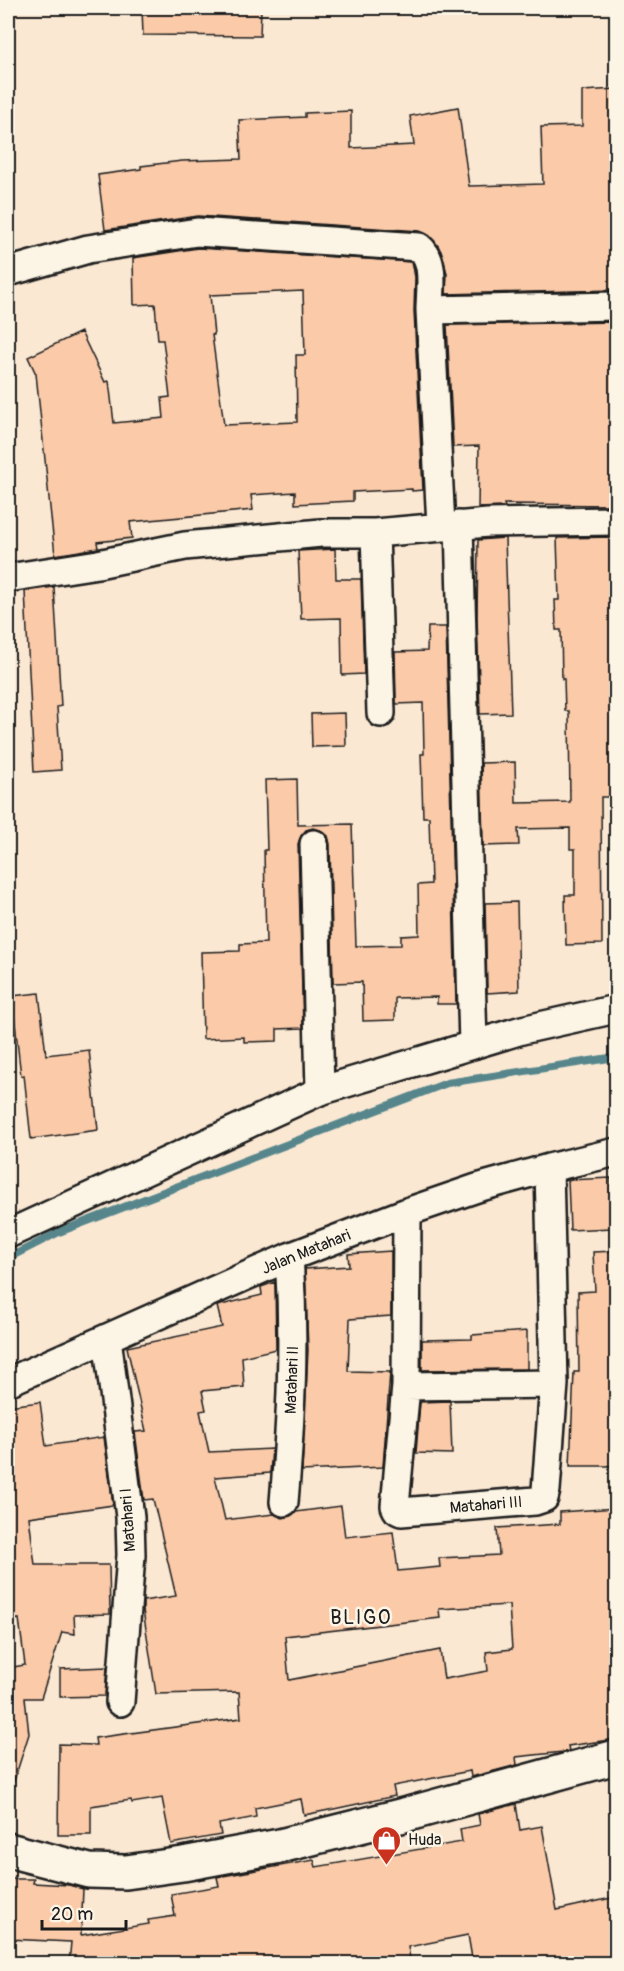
<svg xmlns="http://www.w3.org/2000/svg" width="624" height="1971" font-family="Pangolin,sans-serif">
  <style>
    .lines { fill: none; stroke-linecap: round; stroke-linejoin: round }
    .stream { stroke: #56868b; stroke-width: 8 }
    .building { fill: #facaa9; stroke: #1c1c1c; stroke-width: 1.5; fill-rule: evenodd }
    .minor-casing { stroke: #1c1c1c; stroke-width: 32 }
    .tertiary-casing { stroke: #1c1c1c; stroke-width: 38 }
    .minor { stroke: #fcf5e5; stroke-width: 27 }
    .tertiary { stroke: #fcf5e5; stroke-width: 33 }
    .labels { text-anchor: middle; dominant-baseline: central; stroke-width: 5; stroke-linejoin: round; paint-order: stroke }
    .street-label { font-size: 16px; fill: #1c1c1c; stroke: #fcf5e5 }
    .poi-label { font-size: 16px; fill: #1c1c1c; stroke: #fcf5e5; text-anchor: start }
    .quarter-label { font-size: 20px; letter-spacing: 1.5px; fill: #1c1c1c; stroke: #fcf5e5 }
  </style>
  <rect width="100%" height="100%" fill="#fbe8d3"/>
  <filter id="ink" filterUnits="userSpaceOnUse"><feTurbulence type="fractalNoise" baseFrequency=".0167" numOctaves="2"/><feDisplacementMap in="SourceGraphic" scale="12" xChannelSelector="R" yChannelSelector="G"/><feConvolveMatrix kernelMatrix="1 2 1 2 8 2 1 2 1" color-interpolation-filters="sRGB"/></filter>
  <g filter="url(#ink)">
    <g class="lines">
      <path class="stream" d="M8,1258L59,1232L447,1083L616,1057"/>
    </g>
    <path class="building" d="M142,8H261L260,36L143,35Z
      M616,89V290L446,294L447,274L442,253L430,236L420,231L198,216L105,230L98,175L141,169V166L182,161L241,159L239,120L305,117V113L351,111V148L414,145L410,116L458,107L469,186L543,184L541,127L582,126V91Z
      M198,248L412,262L415,277L414,311L423,490L412,491V489L353,492V501L295,504V492L251,495L253,510L130,522L132,538L97,542L98,548L55,555L36,374L28,357L81,332L105,382L109,381L114,423L164,418L162,398L170,397L163,340H158L155,304L134,305L133,258ZM303,291L305,355H296L297,422L224,425L212,335H214L210,295Z
      M616,322V505L504,504L505,507L478,508L479,446L453,447L447,325Z
      M616,537V797H601L602,944L566,945L565,895H575V849H570V828L518,829L519,845L483,846L481,763L515,762L516,803L570,802L569,711H565L564,679H562L561,630H556L555,600H559L557,538Z
      M505,538L511,713L480,714L477,617L478,540Z
      M335,549L336,579H361L364,674L342,675L341,618L301,619L298,551Z
      M54,587L61,706L57,707L61,770L34,772L25,591Z
      M428,627H446L456,1004H437V997L395,998V1020L363,1021L362,982L333,983L330,844L328,836L322,831L313,828L306,830L301,836L298,844L303,1028L277,1029V1041L244,1042V1037L203,1039L201,952L240,951V944L266,943L264,850H267L265,780L297,779L298,825L352,824L356,946L401,945V936L419,935L418,885L431,884L429,817H423L421,754H424L423,703L396,704L395,652L427,651Z
      M345,713L346,746L312,747L311,714Z
      M517,902L519,991L487,993L485,903Z
      M39,993L46,1055L89,1050L98,1130L31,1139L24,1075L21,1076L12,996Z
      M611,1178L612,1228L570,1230L568,1180Z
      M391,1251V1316L350,1319L348,1371L390,1372L383,1467L302,1471L308,1350L305,1269L349,1266L348,1254Z
      M616,1251V1466H570L574,1372H579L578,1292L595,1291L593,1252Z
      M275,1282L276,1349L242,1357L244,1387L202,1391L206,1410L200,1411L209,1452L272,1449L270,1473L215,1477L225,1520L274,1514L283,1518L290,1516L296,1512L341,1506L345,1537L393,1532L398,1571L440,1567L439,1558L499,1555L497,1528L560,1524V1512L616,1508V1739L568,1746L569,1751L563,1752L516,1757L517,1765L471,1777L470,1771L393,1786L395,1796L334,1809L304,1815L301,1799L255,1808L256,1817L219,1824L221,1835L171,1844L162,1798L132,1803L131,1800L91,1806V1835H58L59,1744L96,1745L95,1738L241,1718L239,1692L156,1694L143,1610V1601L176,1596L153,1499L144,1500L135,1432L146,1431L127,1347L222,1327L217,1306L262,1295L261,1287ZM509,1605L512,1649L486,1652L488,1671L444,1679L440,1650L289,1680L285,1636L440,1618L439,1609Z
      M527,1331V1369L422,1370V1340L472,1339V1335Z
      M450,1401L452,1454L416,1453L420,1402Z
      M40,1402L46,1446L104,1437L113,1505L29,1517L35,1565H109L110,1614L74,1615L75,1634L62,1632L41,1698H25L29,1734L12,1787L8,1786V1668L25,1665L19,1619L8,1621V1406Z
      M107,1667L105,1696L60,1697V1669Z
      M516,1804L520,1830L542,1826L557,1910L616,1897V1964H473L468,1935L408,1947L411,1964H69L71,1942L8,1939L10,1879H34L33,1883L69,1885L83,1889L81,1935L149,1924L148,1920L175,1916L171,1894L219,1886L217,1877L314,1860L316,1867L462,1842L460,1829L480,1825L478,1814Z"/>
    <g class="lines">
      <defs>
        <path id="minor" d="M8,272L88,249L197,232L419,247C436,260 430,290 430,310
          M459,525L473,1045
          M441,526L430,310L616,306
          M375,533L381,713
          M8,578L98,564L185,546L321,533H375L488,523L616,521
          M314,844L320,1091
          M407,1212L406,1386L395,1506L397,1510L401,1512L535,1501L544,1498L546,1490L554,1384L549,1168
          M8,1234L320,1091L522,1030L616,1009
          M107,1338L130,1517L131,1555L120,1702
          M8,1382L289,1257L407,1212L477,1188L549,1168L616,1152
          M406,1386L554,1384
          M284,1502C291,1418 295,1342 289,1257"/>
        <path id="tertiary" d="M8,1850L89,1871L126,1872L183,1864L280,1846L408,1814L616,1757"/>
      </defs>
      <use href="#minor" class="minor-casing"/>
      <use href="#tertiary" class="tertiary-casing"/>
      <use href="#minor" class="minor"/>
      <use href="#tertiary" class="tertiary"/>
    </g>
  </g>
  <defs>
    <symbol id="shop-pin" viewBox="-11 -11 22 30"><path d="M0 17L-7.5 6A9.5 9.5 0 1 1 7.5 6Z" fill="#c8321e" stroke="#fcf5e5"/><path d="M-5-2.5h2.3a2.7 3.5 0 0 1 5.4 0H5L5.5 6h-11ZM-1.5-2.5h3a1.5 2.3 0 0 0-3 0Z" fill="#fff"/></symbol>
  </defs>
  <g fill-rule="evenodd">
    <use href="#shop-pin" x="370" y="1824" width="33" height="45"/>
  </g>
  <g class="labels">
    <g class="street-label">
      <text transform="translate(306 1252) rotate(-22)">Jalan Matahari</text>
      <text transform="translate(292 1380) rotate(-88)">Matahari II</text>
      <text transform="translate(486 1505) rotate(-5)">Matahari III</text>
      <text transform="translate(128 1520) rotate(-94)">Matahari I</text>
    </g>
    <g class="poi-label">
      <text x="408" y="1840">Huda</text>
    </g>
    <g class="quarter-label">
      <text x="361" y="1617">BLIGO</text>
    </g>
  </g>
  <rect width="624" height="1971" fill="none" stroke="#fcf5e5" stroke-width="30"/>
  <rect x="15" y="15" width="594" height="1941" fill="none" stroke="#1c1c1c" stroke-width="2" filter="url(#ink)"/>
  <path d="M42 1920v9h84v-9" fill="none" stroke="#1c1c1c" stroke-width="3"/>
  <text x="51" y="1920" font-size="18" fill="#1c1c1c" stroke="#fcf5e5" stroke-width="4.5" paint-order="stroke">20 m</text>
</svg>
